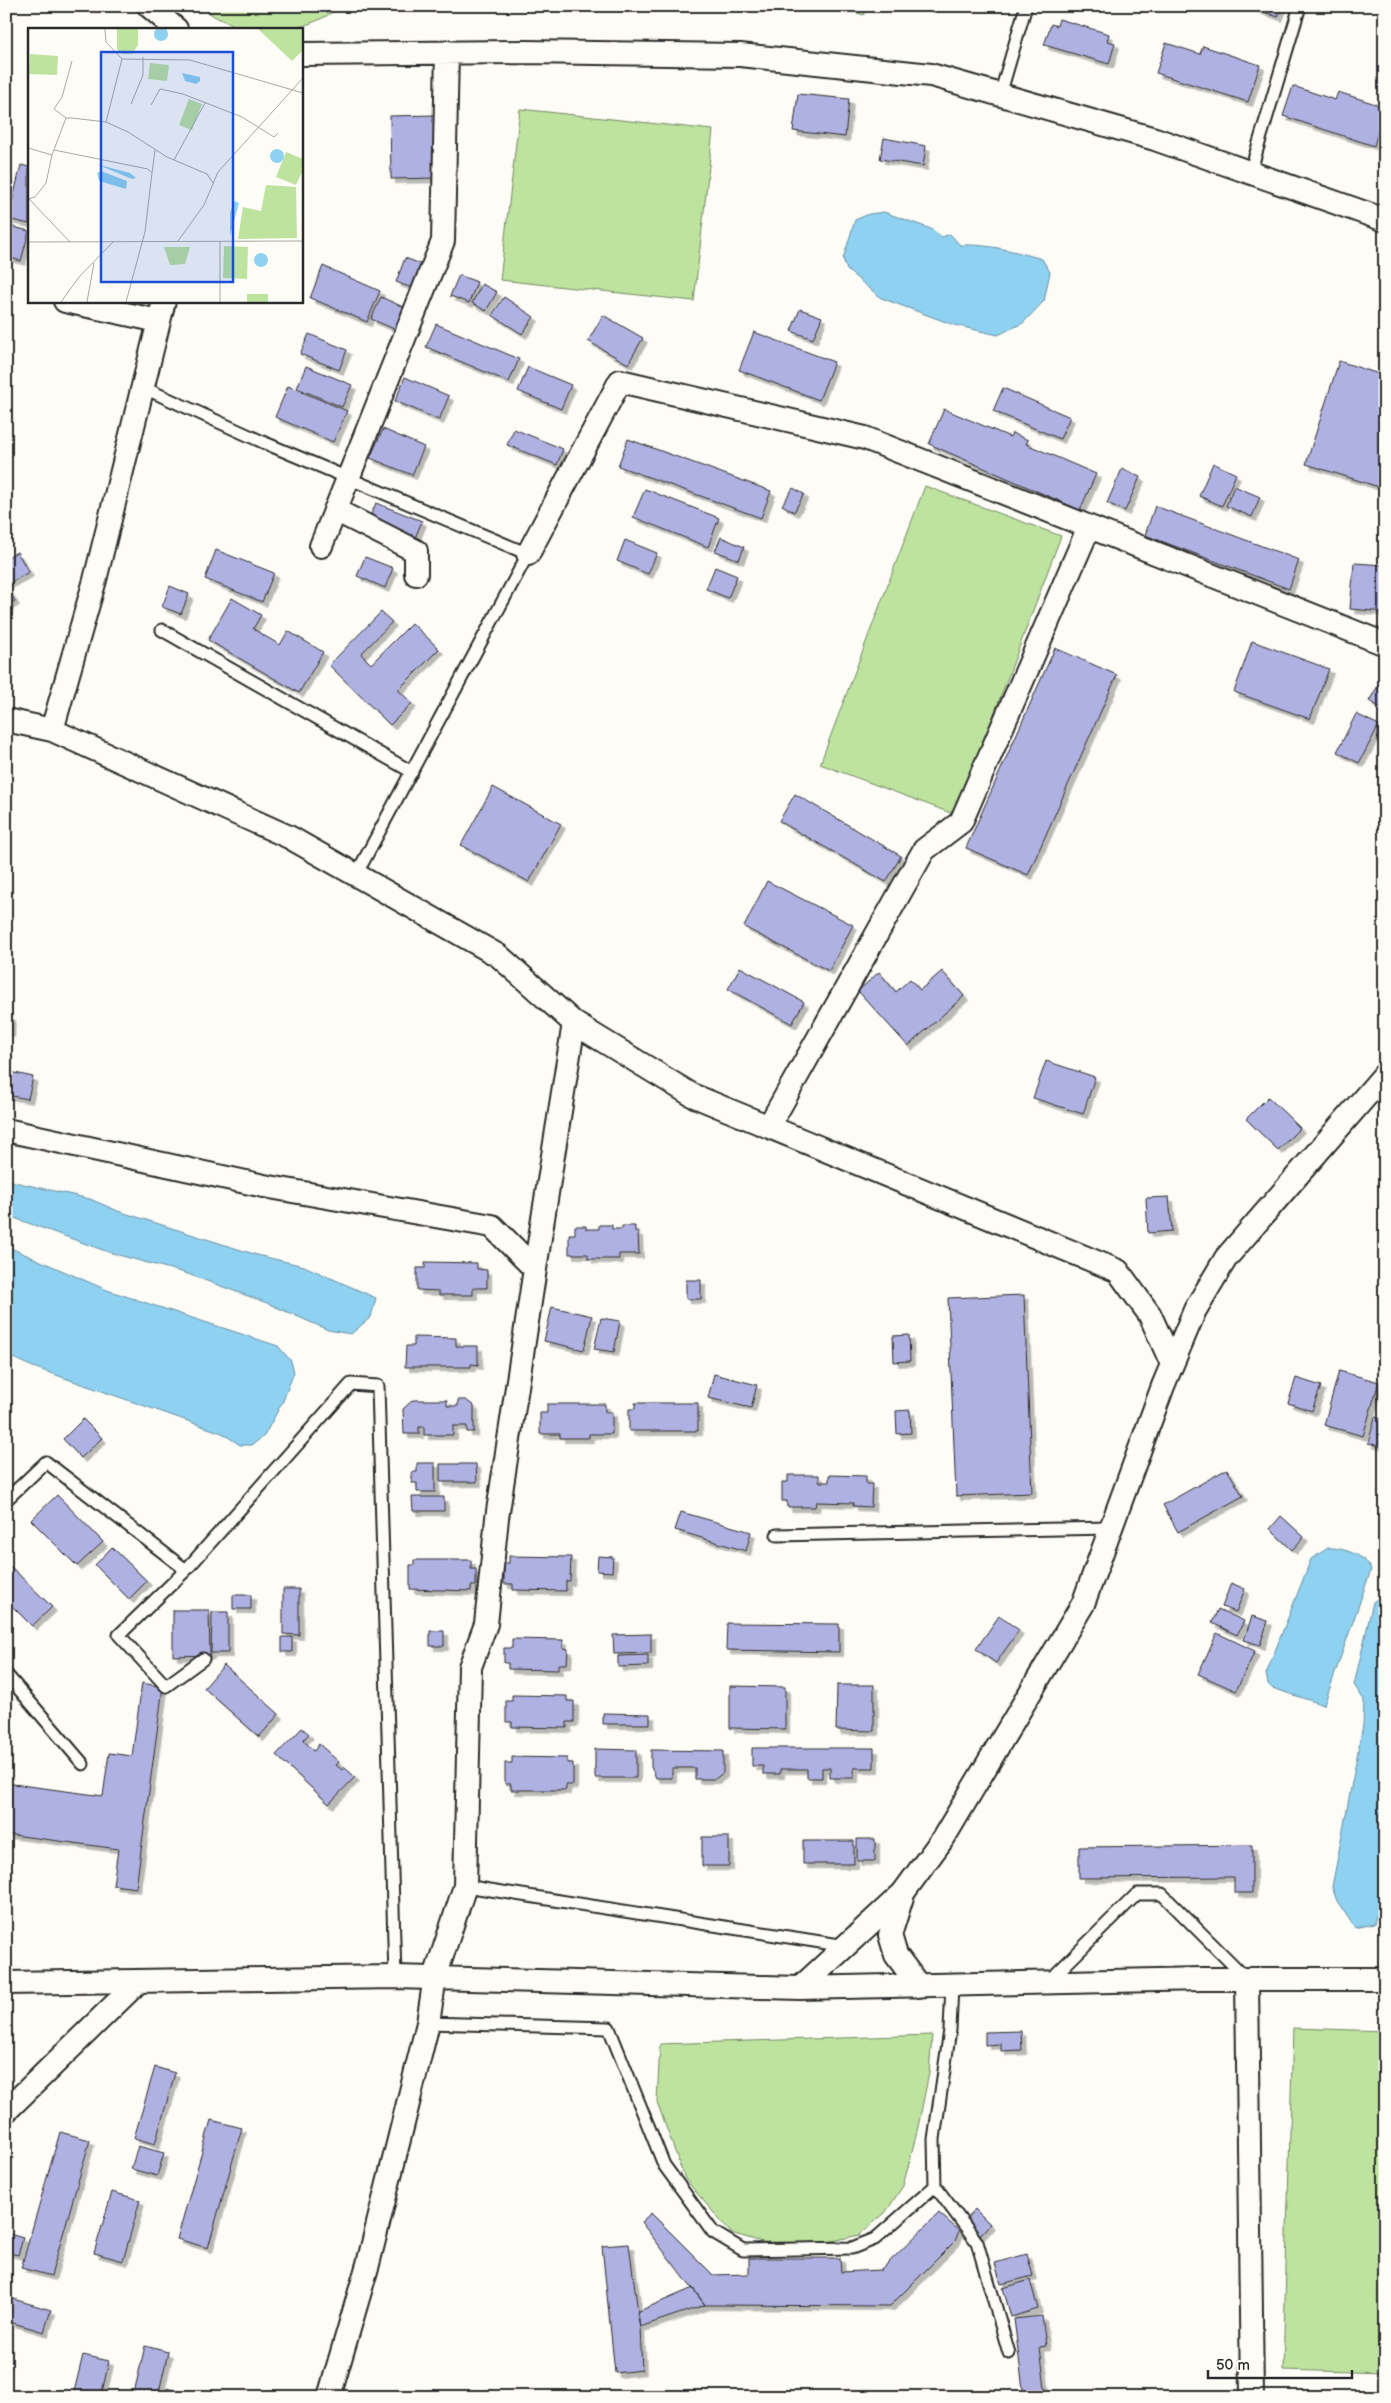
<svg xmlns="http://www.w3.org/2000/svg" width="1391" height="2403" font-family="'Balsamiq Sans',sans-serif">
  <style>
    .green { fill: #bee39e; stroke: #748764 }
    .water { fill: #8fd1f0; stroke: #678fa1 }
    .building { fill: #afb1e2; stroke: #2b2b2b; filter: url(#shadow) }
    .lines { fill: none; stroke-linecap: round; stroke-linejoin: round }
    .lane-casing { stroke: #2b2b2b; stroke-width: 15 }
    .street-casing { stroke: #2b2b2b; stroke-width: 26 }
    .lane { stroke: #fdfcf7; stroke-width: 11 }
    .street { stroke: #fdfcf7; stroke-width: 22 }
    .inset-road { fill: none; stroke: #a9a8a5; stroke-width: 1 }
    .view { fill: #1d4ed8; fill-opacity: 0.15; stroke: #1d4ed8; stroke-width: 2.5 }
    .inset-edge { fill: none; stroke: #2b2b2b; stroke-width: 2.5 }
  </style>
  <defs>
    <filter id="shadow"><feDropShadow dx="4.5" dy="4.5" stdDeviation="0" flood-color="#0004"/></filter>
  </defs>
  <rect width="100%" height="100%" fill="#fdfcf7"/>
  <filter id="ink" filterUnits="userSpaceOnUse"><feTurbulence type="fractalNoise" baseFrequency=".02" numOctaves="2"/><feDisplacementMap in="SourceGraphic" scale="10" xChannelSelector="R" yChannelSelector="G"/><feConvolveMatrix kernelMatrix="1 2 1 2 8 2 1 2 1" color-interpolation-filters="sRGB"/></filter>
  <g filter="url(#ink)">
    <path class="green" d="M200,6H340C311,32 263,36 227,22C217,19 208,12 200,6Z
      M832,6H867L864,15Z
      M520,109L713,130L694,301L500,280Z
      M925,486L1061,536L956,815L820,764Z
      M1293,2028L1385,2031V2373L1283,2370Z
      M932,2035L929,2073L917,2132L903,2186L885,2213L859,2235L823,2243L762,2242L731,2233L685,2179L657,2102L660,2044Z"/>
    <path class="water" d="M884,212L931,229L942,237L950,234L960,245C989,244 1014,251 1042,259L1050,272L1044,301L1023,323L998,335L954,325L881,298L847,270L843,259L855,220L869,214Z
      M6,1180L90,1199L118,1211L257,1255L304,1266L376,1298L371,1317L351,1334L328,1330L267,1303L185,1273L111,1253L6,1215Z
      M6,1246L107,1290L278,1346L291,1361L294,1372L283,1401L264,1436L252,1445H240L222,1433L33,1367L6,1355Z
      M1328,1548C1342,1547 1368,1556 1371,1570L1324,1705L1272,1688L1268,1684L1266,1674L1311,1559Z
      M1385,1587V1884L1374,1924L1355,1928L1337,1901L1332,1887L1363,1725L1364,1700L1354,1685L1373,1602L1381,1596Z"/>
    <path class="building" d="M1247,6H1282L1278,17Z
      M1059,19L1109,34L1107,41L1115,43L1109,64L1044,45L1051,24L1057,26Z
      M1166,43L1200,54L1203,46L1260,65L1248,102L1156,73Z
      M1293,86L1335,100L1338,92L1385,107L1374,146L1283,116Z
      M798,94L849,99L845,137L793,131Z
      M435,115L437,178L391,179L390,116Z
      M884,138L926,146L923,166L880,159Z
      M21,165L29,167V224L8,219Z
      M10,226L29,231L21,261L6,257V240Z
      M405,258L421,264L412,288L396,282Z
      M323,266L380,291L367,322L310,298Z
      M459,275L477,282L469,303L450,296Z
      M482,284L497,292L486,311L472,303Z
      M381,297L410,310L401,332L371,319Z
      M504,297L534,317L522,334L492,315Z
      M800,309L822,317L813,339L791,331Z
      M603,315L643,338L628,364L588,341Z
      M436,324L519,359L509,382L426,347Z
      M754,332L834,362L819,400L739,370Z
      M309,334L347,350L339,370L300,354Z
      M1339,361L1385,376V489L1306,464Z
      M306,366L352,385L342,407L297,388Z
      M528,367L571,385L561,409L518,391Z
      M405,377L449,396L439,420L395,401Z
      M288,386L347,411L333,442L275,417Z
      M1003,388L1070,417L1060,439L993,411Z
      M944,409L1010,437L1012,433L1028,440L1026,444L1096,474L1080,510L929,444Z
      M383,429L424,447L412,475L370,458Z
      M514,429L563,449L557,465L507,445Z
      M628,439L771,491L761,518L618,466Z
      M1213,463L1236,474L1222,506L1199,496Z
      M1122,469L1140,477L1125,511L1107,503Z
      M1234,486L1260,497L1252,517L1226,506Z
      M793,488L804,494L794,512L782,505Z
      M645,489L719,518L708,547L633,517Z
      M376,503L422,521L415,538L369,519Z
      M1155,506L1299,560L1289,589L1145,535Z
      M721,537L744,547L739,560L715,551Z
      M625,540L657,553L648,574L617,561Z
      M216,550L274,573L262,602L205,579Z
      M17,552L29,572L6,585V558Z
      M365,557L393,568L385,588L357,576Z
      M1354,563L1385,565V612L1350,609Z
      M715,567L737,576L728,598L706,589Z
      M6,586L15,601L6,606Z
      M170,586L189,594L181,614L162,607Z
      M232,598L261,615L253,629L280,645L288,631L323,652L299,693L208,640Z
      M381,612L392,622L361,654L371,664L412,623L439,649L398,690L412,703L390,725L329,665Z
      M1252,641L1329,669L1310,719L1234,692Z
      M1055,648L1117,675L1028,875L966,848Z
      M1385,674V710L1369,701Z
      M1356,714L1379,725L1359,763L1337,752Z
      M493,787L561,824L529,882L461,845Z
      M795,794L901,856L886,882L779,821Z
      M767,881L853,925L829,971L744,927Z
      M740,967L804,1002L792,1024L728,989Z
      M942,971L964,996L908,1046L858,991L879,972L896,992L910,979L920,990Z
      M6,1015L11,1016L10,1033L6,1032Z
      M1046,1061L1095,1077L1083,1114L1033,1098Z
      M6,1071L33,1077L28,1099L6,1095Z
      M1268,1097L1300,1128L1278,1150L1246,1119Z
      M1169,1197L1172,1231L1148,1233L1146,1198Z
      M599,1225H612V1229H622V1226H635V1232H638L639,1254H619V1259H588V1254H569V1234H575V1226H586V1229H599Z
      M425,1262L477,1263V1269L487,1270V1288H473V1295H439V1291L417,1290V1268H425Z
      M686,1280H701V1299H686Z
      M1024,1295L1032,1493L956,1496L948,1298Z
      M552,1307L592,1316L584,1350L544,1341Z
      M601,1318L620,1321L614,1352L594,1349Z
      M909,1335L910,1361L894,1362L893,1336Z
      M414,1337L456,1338V1346H478V1365L471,1364V1367H405L406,1346H414Z
      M1339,1371L1379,1382L1363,1436L1324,1425Z
      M714,1374L757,1385L751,1408L708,1398Z
      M1296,1378L1321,1386L1312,1411L1288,1403Z
      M413,1400H447V1406H458V1400H466L474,1406V1432H467V1426H453V1435H424V1427H419V1434H404L403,1409Z
      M635,1403H698V1431H629V1409H635Z
      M547,1404H605V1412H612V1434H589V1438H560V1434H540V1413H547Z
      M910,1410L911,1433L897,1434L896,1411Z
      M1375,1417L1385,1420L1383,1447L1368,1443Z
      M83,1419L102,1438L81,1458L63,1439Z
      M417,1463H435V1492H417V1483H412V1472H417Z
      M440,1464H476L477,1482H440Z
      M1227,1469L1243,1496L1178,1532L1163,1505Z
      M788,1475H819V1482H829V1475L866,1476V1484H872L871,1507L853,1506V1503L816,1502L815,1507H787V1501H782V1482H788Z
      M57,1495L103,1542L77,1566L31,1520Z
      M412,1497H444V1511H413Z
      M681,1512L751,1532L746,1551L675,1530Z
      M1281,1516L1304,1537L1292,1550L1270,1529Z
      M112,1547L147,1581L129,1599L95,1565Z
      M509,1556L571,1557L570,1581H566V1591L513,1590V1584H504V1563H509Z
      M598,1556L613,1557L612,1572L597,1571Z
      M414,1560H471V1569H476V1586H471V1591L410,1589V1565H414Z
      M7,1563L52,1607L32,1626L6,1600Z
      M1231,1583L1245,1589L1236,1612L1222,1607Z
      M283,1589H299V1635L283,1634Z
      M233,1595H251V1609H233Z
      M1218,1609L1244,1621L1237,1635L1212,1623Z
      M173,1610H209L210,1655L173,1656Z
      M212,1612H228V1653H211Z
      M999,1616L1019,1630L996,1663L976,1649Z
      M1252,1616L1268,1621L1260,1645L1244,1640Z
      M727,1623L839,1624V1652L726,1650Z
      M430,1631H444V1646H430Z
      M1217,1633L1255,1651L1236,1691L1198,1674Z
      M651,1634V1653L614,1654L613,1635Z
      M282,1637H292V1652H282Z
      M512,1639L563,1640V1648L568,1649L567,1664H558V1670L508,1669V1663H504V1648H512Z
      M648,1655V1666L618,1667V1656Z
      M224,1665L279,1714L259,1737L204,1688Z
      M142,1683L163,1687L136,1888L113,1885L118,1849L6,1834V1783L103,1796L109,1753L132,1756Z
      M837,1685H874V1731L836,1730Z
      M730,1686L785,1687V1729L730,1728Z
      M512,1695L567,1696V1701H574V1722H567V1728L512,1727V1722H506V1701H512Z
      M603,1713L650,1714V1724H603Z
      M302,1728L309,1734L303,1740L314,1751L319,1744L339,1762L336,1765L342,1770L344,1767L355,1777L329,1804L276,1755Z
      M752,1748H874V1768H854V1778H830V1768H822V1778H807V1769H780V1774H763V1766H752Z
      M595,1749L636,1750V1778H595Z
      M651,1750L723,1751V1773L715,1779H695V1768H672V1778H656L651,1767Z
      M512,1757L567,1758V1763H573V1785H566V1790H511V1784H505V1763H512Z
      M702,1837H729V1866H702Z
      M857,1839H875V1861H857Z
      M803,1841H854V1864H803Z
      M1252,1845V1893H1234V1877L1079,1878V1847Z
      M1021,2031L1022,2050L1001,2051V2044L985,2045V2032Z
      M155,2067L175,2073L155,2144L134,2138Z
      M211,2120L242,2128L208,2248L177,2239Z
      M60,2132L90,2140L51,2276L21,2268Z
      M138,2146L164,2153L157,2176L131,2169Z
      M112,2192L140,2200L123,2261L94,2253Z
      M975,2209L990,2224L980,2235L965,2220Z
      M651,2213L713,2275L749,2274V2258H840L841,2272L881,2270L939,2213L959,2231L955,2241L890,2306L705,2305L641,2222Z
      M6,2233L23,2238L18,2255L6,2252Z
      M629,2244L640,2327L642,2370L615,2373L602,2246Z
      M1027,2254L1033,2276L1001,2284L995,2263Z
      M1030,2280L1038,2309L1011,2317L1003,2288Z
      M693,2288L705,2305L640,2327L637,2312Z
      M6,2297L51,2310L44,2332L6,2321Z
      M1042,2316L1046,2346L1040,2347L1046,2397H1024L1014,2319Z
      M145,2346L168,2352L158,2397H133Z
      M83,2355L109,2361L101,2397L73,2396Z
      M167,2388L192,2394L191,2397H165Z"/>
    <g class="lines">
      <defs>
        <path id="lane" d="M1000,95L1026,6
          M1250,173L1300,6
          M142,387L265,443L528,554L356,875
          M162,630L412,772
          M6,1500L46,1462L186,1570L351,1384L378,1386L395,1977
          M777,1535L1111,1528
          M186,1570L119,1635L166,1686L203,1659
          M6,1674L83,1764
          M465,1886L846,1946
          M1049,1981L1137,1894H1162L1245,1977
          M428,2023L609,2028L664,2165L713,2232L743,2250L852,2248L875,2239L935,2186L934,2139L950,2030L952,1985
          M935,2186L977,2242L1009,2353"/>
        <path id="street" d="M149,6L176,29
          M301,54L524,52L740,55L931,75L1155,139L1385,220
          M65,301L159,321
          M335,510L416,551V574
          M321,546L443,241L447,52
          M528,554L620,381L865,438L1385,644
          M6,720L52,730L289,837L499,956L574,1023L692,1095L1118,1271L1150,1315L1172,1364
          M52,730L95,580L164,301
          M769,1126L924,850L961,822L1089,527
          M6,1130L264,1186L492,1226L535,1269L574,1023
          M903,1894L890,1935L896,1955L919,1986
          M1247,1979L1252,2397
          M6,1983L395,1977L800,1988L1202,1979H1385
          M800,1988L903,1893L944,1837L1083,1604L1163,1386L1195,1310L1226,1258L1385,1074
          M6,2111L138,1982
          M329,2397L368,2264L428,2023L435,1977L465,1886L470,1667L486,1624L497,1518L535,1269"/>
      </defs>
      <use href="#lane" class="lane-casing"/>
      <use href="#street" class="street-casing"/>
      <use href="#lane" class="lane"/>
      <use href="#street" class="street"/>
    </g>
  </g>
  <g transform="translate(28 28)">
    <rect width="275" height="275" fill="#fdfcf7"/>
    <path d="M89,1H110V17L104,26H94L89,21ZM230,1H275V22L264,33ZM2,26L30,28L29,47L1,46ZM122,35L141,37L139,53L120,51ZM161,71L174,76L164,102L151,97ZM258,124L275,131V142L268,157L248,149ZM238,157L268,159L269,210L210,211L215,179L233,183ZM196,218L220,219L219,251L195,250ZM136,219H162L157,236L142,237ZM219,266H240V274H219Z" fill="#bee39e"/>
    <path d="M126 6a7 7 0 1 1 14 0a7 7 0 1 1-14 0ZM154,45L172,49V53L168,56L157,53ZM242 128a7 7 0 1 1 14 0a7 7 0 1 1-14 0ZM68,136L102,145L108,150L104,151ZM73,143L99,153L98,161L71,153L69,145ZM206,173L211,175L202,208V185ZM226 232a7 7 0 1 1 14 0a7 7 0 1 1-14 0Z" fill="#8fd1f0"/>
    <path class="inset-road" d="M77,1L78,14L94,31L162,32L275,65M103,76L115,47V29M123,77L132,61L155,66L214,89L246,109L250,105M38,90L26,81L34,69L44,33M78,94L94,31M0,120L24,127M26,122L120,141L124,145L127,122M146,132L177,75M0,171L7,169L18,155L24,127L38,90H44L78,94L100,104L139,129L179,146L185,155M1,171L42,214M150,213L176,177L190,144L275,50M192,213V274M0,214L275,213M33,274L51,249L86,213M59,274L66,235M98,274L117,204L124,145"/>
    <path class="view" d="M73,24H205V254H73Z"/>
    <rect width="275" height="275" class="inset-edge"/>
  </g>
  <rect width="1391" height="2403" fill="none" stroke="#fdfcf7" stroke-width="25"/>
  <rect x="12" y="12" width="1366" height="2378" fill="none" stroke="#2b2b2b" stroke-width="2" filter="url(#ink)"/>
  <path d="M1208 2370v8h144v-8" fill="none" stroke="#2b2b2b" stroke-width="2.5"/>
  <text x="1216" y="2370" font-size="15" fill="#2b2b2b" stroke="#fdfcf7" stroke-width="4" paint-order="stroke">50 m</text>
</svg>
